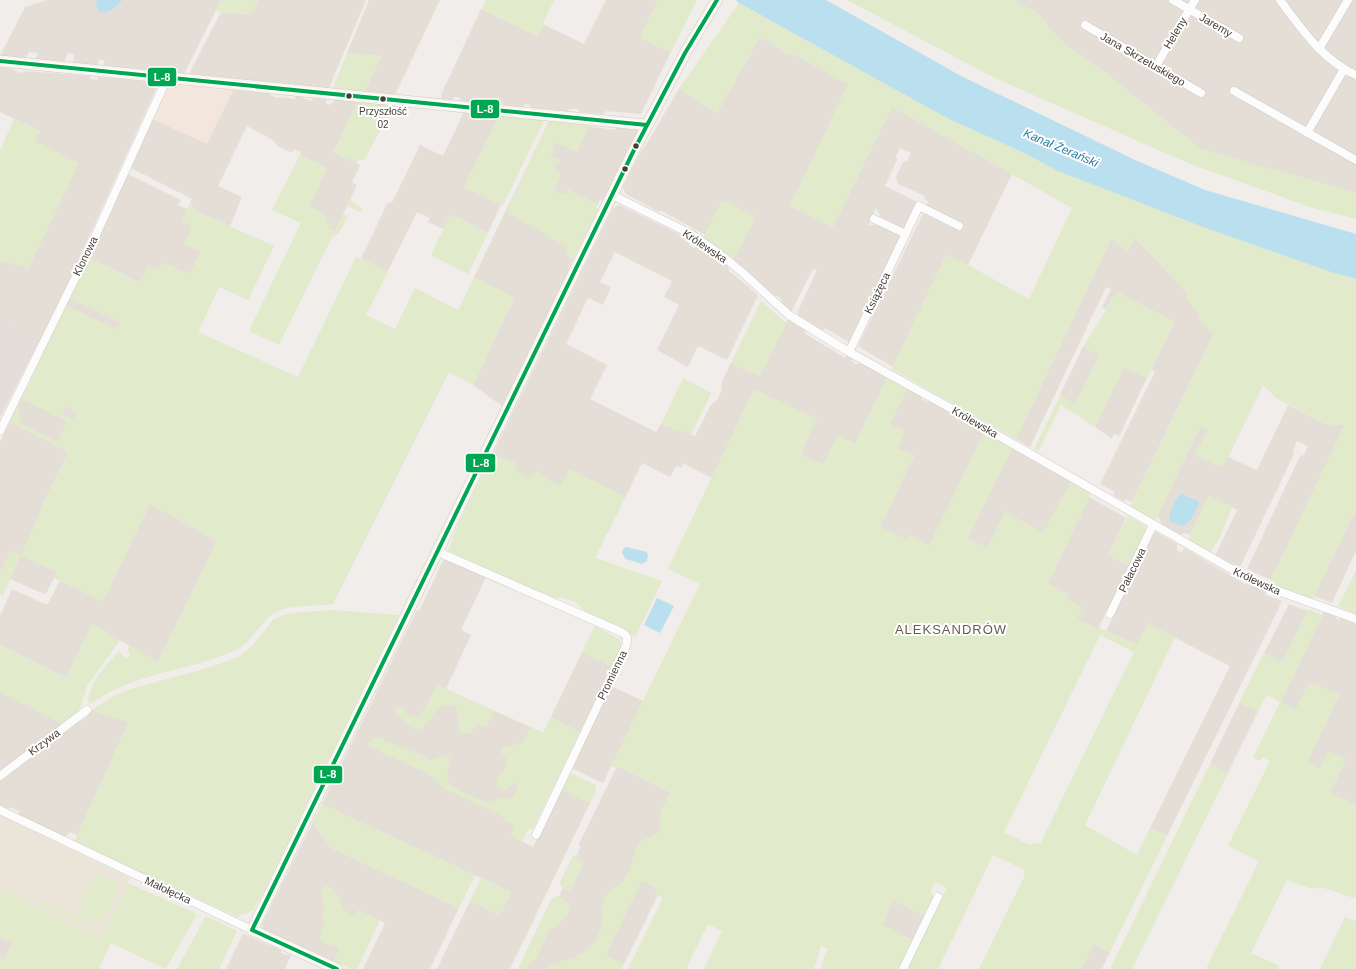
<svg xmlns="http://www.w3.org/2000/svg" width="1356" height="969" font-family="Arial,sans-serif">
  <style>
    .residential { fill: #e4ded7 }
    .commercial { fill: #f3e7dd }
    .industrial { fill: #e2ddd9 }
    .education { fill: #ebe4d9 }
    .green { fill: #e1eaca; fill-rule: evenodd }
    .water { fill: #badfee }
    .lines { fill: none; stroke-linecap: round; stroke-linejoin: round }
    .street-casing { stroke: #cecbc7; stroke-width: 9 }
    .secondary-casing { stroke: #d1cbc2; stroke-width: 12 }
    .street { stroke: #fdfcfc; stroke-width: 8 }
    .secondary { stroke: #f7f4ee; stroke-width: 11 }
    .bus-1-casing { stroke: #fff; stroke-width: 7 }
    .bus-1 { stroke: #00a651; stroke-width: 4 }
    .bus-dot { fill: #463e36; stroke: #fff; stroke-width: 1.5 }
    .labels { text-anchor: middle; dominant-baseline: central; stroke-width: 4; stroke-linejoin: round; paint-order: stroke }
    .bus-label { font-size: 10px; fill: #463e36; stroke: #fff }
    .street-label { font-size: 11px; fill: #463e36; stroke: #fff }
    .water-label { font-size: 12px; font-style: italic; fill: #2c7da2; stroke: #fff }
    .quarter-label { font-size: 13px; letter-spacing: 1px; fill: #695b4d; stroke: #fff }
    .line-badge { stroke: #fff; stroke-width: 1.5 }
    .badge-label { font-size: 11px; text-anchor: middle; font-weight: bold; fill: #fff }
  </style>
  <rect width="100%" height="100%" fill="#f0edea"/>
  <path class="residential" d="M47,0H221L184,74L103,66L105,61L100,59L96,66L73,64L74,54L68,53L63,63L36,60L37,53L29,52L25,59L0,56L25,7Z
    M258,0H366L329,88L189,74L221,12L251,14Z
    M369,0H440L395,95L364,93L381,56L347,53Z
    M606,0H658L640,38L671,52L641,114L606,111L604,114L580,112L577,109H570L568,111L532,108L530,105L526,104L523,107L504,105L502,103H497L495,105L461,102L460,98L457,97H454L451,101L442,100L441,95L481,9L537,36L543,24L584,44Z
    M1015,0H1356V193L1201,149L1134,96L1115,80L1061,41L1039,15Z
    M760,37L789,55L791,53L849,84L790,206L833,227L892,107L1012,174L968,265L946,255L893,367L858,346L923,214L927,213L960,229L962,223L926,206L928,201L924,199L925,196L898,184L896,177L903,162L907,161L911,153L900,148L896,156L897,160L885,186L917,202L904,230L882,219L876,208L868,226L880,223L902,234L849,342L825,328L823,331L798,316V311L817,270L813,269L791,312L781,302L782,300L778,296H775L737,264L733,258L736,256L755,217L722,201L705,235L660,210L659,212L626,194L624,191L623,187L638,157L649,140L679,89L717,113Z
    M0,67L14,69L15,71L22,73L25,71L89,76L91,79L97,80L99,77L155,82L156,89L68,283L40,339L0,322V261L29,268L35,141L40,131L0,112Z
    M234,89L268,92L270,95L277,98L279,97L295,99L296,96H303L304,99L311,101L314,97L328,98L325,103L330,105L336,99L358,101L334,152L360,165L352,182L357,185L335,231L328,228L325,215L309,207L327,168L300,155L301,152L294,149L292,153L278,146L273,140L247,126L218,186L242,197L230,226L196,211L190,203L192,199L131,168L152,119Z
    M464,112L500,114L464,187L501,205L488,233L451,215L443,229L428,222L430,218L417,212L388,271L361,259L387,204L393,201L420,145L443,156Z
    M553,119L584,121L587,126L615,130L618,126L639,130L605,201L600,200L596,208L598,209L568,269L570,270L502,406L473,385L514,298L474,277L549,121Z
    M128,174L181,200L178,205L187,209L182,221L192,226L201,252L190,274L158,269L149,266L141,283L89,258Z
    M619,205L677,233L689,241V245L694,248L697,246L728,266L729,271L733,274L758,295L727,360L698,346L688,367L657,350L679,305L664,297L672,281L615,252L600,282L611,287L604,303L603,305L588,298L566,344L607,365L590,399L656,432L661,424L695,436L711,405L717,400L721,392L722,381L731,363L760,376L788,319L806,330L804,333L845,358L847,355L852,358V361L856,364L860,363L881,373L880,375L887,378L855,444L838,435L823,465L801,454L754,389L712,478L683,463L681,468L676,466L670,477L642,463L607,534L481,478L613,208Z
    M1135,238L1188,293L1186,298L1201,315L1199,319L1214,334L1132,502L1126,499L1124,501L1113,495L1115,492L1100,484L1155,372L1151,370L1174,323L1156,312L1117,292L1106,309L1102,307L1111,289L1106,287L1030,447L1016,439L1111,239Z
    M70,298L121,323L117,330L66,305Z
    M1083,347L1099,355L1075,405L1060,395Z
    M1234,355L1263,385L1228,457L1257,470L1288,405L1326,424L1345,425L1271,580L1247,569L1300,456L1304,455L1308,446L1297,441L1293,450L1294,454L1240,567L1215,556L1237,510L1209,496L1190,535L1186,533L1180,535L1161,524L1160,519L1157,517Z
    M1124,367L1147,378L1119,436L1114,434L1112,439L1095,427Z
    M907,389L921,396L922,399L927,402L929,401L985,431L929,546L909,535L906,540L880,527L914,456L897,449L890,424Z
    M23,396L62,414L66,406L77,412L59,447L69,452L44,502L38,518L33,561L57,572L47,592L44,594L10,579L20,555L2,570L0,569V442Z
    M1012,448L1071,482L1044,533L987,548L967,539Z
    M1089,497L1126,518L1108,556L1129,565L1098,629L1077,619L1067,599L1069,594L1048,584Z
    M150,504L217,541L158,662L92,624L66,678L0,645V616L12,589L47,605L60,581L103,601Z
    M1356,509V551L1332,603L1314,596Z
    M1156,532L1177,544V550L1182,553L1184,548L1245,584L1266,591L1265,595L1282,601L1167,836L1150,828L1230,666L1148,624L1137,645L1106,631L1153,534Z
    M444,559L486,577L461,630L471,635L446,689L543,733L515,825L511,836L533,847L561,789L590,803L510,969H437L470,901L500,915L511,892L322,804L417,610L419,611Z
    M1289,604L1308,611L1282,663L1264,653Z
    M1324,612L1335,616L1336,618L1339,620L1340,618L1356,624V805L1330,793L1346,759L1320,769L1307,763L1296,709L1280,702Z
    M582,652L611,666L580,732L551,717Z
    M611,686L643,701L603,783L571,768Z
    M0,692L63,724L43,739L41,738L37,742V744L0,771Z
    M1239,703L1258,711L1228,773L1210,764Z
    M92,710L129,722L77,835L70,832L65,837L19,815V811L10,807L8,809L0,805V779L37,751L39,753L46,748V745L79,720L81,721L87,717L88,713Z
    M620,767L682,798L643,881L655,887L658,895L624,964L606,956L599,969H518L551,900L559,896L563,888L560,883L573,856L577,855L580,847L579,844L616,768Z
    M313,822L331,848L459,908L430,969H363L385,923L358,910L334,961L264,931L262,925Z
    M893,900L924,915L912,940L882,925Z
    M243,934L281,950V953L284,954L291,955L285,969H226Z
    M0,937L13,943L4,959L0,957Z
    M1094,944L1110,952L1102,969H1081Z"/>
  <path class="commercial" d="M168,83L183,84L184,87L190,88L192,85L214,86L216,90H222L225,88L234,89L207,144L152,119Z"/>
  <path class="industrial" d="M0,322L40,339L0,417Z"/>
  <path class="education" d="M0,815L130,878L101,938L0,890Z"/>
  <path class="green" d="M221,0H258L251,14L215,11Z
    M486,0H554L537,36L482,9Z
    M658,0H697L671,52L640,38Z
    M847,0H1015L1039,15L1061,41L1115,80L1134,96L1201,149L1356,193V219L1310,207L1188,163L995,78Z
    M739,3L947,118L1022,152L1058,171L1203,227L1356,280V509L1312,600L1270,583L1344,425L1326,424L1276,398L1263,385L1222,468L1195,455L1208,430L1200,427L1155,521L1130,507L1214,335L1199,319L1201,315L1186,298L1188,293L1136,238L1128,252L1111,239L1016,439L892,369L946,255L968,265L1029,299L1072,208L892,107L833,227L790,206L848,84L791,53L790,55L760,37L717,113L679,89Z
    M347,53L381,56L364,93L332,90Z
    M358,101L389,105L390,107L383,125L364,160L359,159L356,163L334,153Z
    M500,114L542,120L543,122L503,205H501L464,187Z
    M14,119L40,131L35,141L79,163L29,268L0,261V151Z
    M553,119L584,121L589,127L577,152L556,143L551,156L561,160L559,163L557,162L554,170L559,172L560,177L554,191L565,195L568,189L598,204L596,208L598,209L573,259L564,255L568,247L545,236L546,234L506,213L549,121Z
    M300,155L327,168L309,207L326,215V221L330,223L328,228L335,231L343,214L348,216L339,233L335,236L333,235L279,345L249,331L301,223L272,210Z
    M350,200L362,208L360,212L347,206Z
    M722,200L756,217L736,256L733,258L703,238Z
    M190,203L196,211L274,246L248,300L219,287L198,332L298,377L356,257L388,271L366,315L395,329L415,288L458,310L474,277L514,297L473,385L449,372L333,604C319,606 288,605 276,612C259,621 254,642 234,651C198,667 157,671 120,687C110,691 101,698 91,703L88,702C89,682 107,665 119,651L126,659L130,656L128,649L130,645L158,662L217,541L150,504L103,602L54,578L56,572L21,555L3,596L0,594V569L2,570L11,550L21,555L44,502L69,453L10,422L17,408L19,409L20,421L22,424L56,441L59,440L66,424V421L25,401H21L66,305L117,330L121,323L70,298L89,258L140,283L149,265L158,269L162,262L190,274L201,252L184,244L192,226L182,221ZM66,406L77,412L73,420L62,414Z
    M450,215L488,233L468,274L431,255Z
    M1117,292L1156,312L1174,322L1147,378L1124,367L1095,427L1061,405L1038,452L1034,450L1060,395L1075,404L1099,355L1083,347Z
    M761,301L786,323L760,376L731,363Z
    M683,378L711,393L691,435L661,424Z
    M887,378L907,389L890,424L905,431L897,449L914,456L880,527L906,539L909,535L929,545L985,431L1012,448L967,539L987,548L1005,511L1043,533L1071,482L1091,494L1048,584L1069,594L1067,599L1083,607L1077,619C1097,628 1117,636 1137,645L1148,623L1175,637L1085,825L1137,855L1150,828L1167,836L1110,952L1094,944L1081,969H979L1025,875L1023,869L993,855L938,969H907L947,888L935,882L931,891L933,896L924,915L894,900L882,924L912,940L898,969H821L824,958L828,949L821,946L814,969H704L722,931L708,924L686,969H628L663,898L658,895L654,886L642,881L606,955L624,964L621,969H544C557,960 574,960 586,951C594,944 602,929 603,919C603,914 600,909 602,904C604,897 608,891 614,887C618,885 621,884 624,880C631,869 633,855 639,843C644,837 654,838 659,830C663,825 659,820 660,815C662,807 667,799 671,792L620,767L616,768L611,766L700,584L668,569L754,389L817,419L801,454L823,465L838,435L855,444ZM1100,635L1134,652L1040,844L1034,843L1030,845L1004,832Z
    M493,454L512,462L515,461L518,462L515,467L516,471L529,477L537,471L550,478L549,480L561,485L569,469L625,496L595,558L662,581L635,637L604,621L598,617L583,610L576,602L563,598H553L448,551L461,518Z
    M1209,496L1232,507L1220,537L1210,553L1188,540Z
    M1128,516L1144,525L1146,530L1129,565L1108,556Z
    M1356,570V614L1338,607Z
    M1308,609L1323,615L1281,702L1296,709L1309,682L1340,694L1307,763L1320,769L1328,751L1346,759L1330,793L1356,805V894L1354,898L1321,887L1312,889L1287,880L1251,953L1279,966L1277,969H1206L1259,861L1228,846L1270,761L1262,757L1260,761L1253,758L1280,702L1267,695L1258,711L1239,703L1264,653L1282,662Z
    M330,610L399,615L263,893L252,911L240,915L238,917L74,842L129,722L92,710L112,697L128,690L214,666L240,656L251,647L274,619C290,611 312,612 330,610Z
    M92,624L120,640L87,686L79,712L63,724L0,692V645L66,678Z
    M595,626L619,639L622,645L611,666L582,652Z
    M437,685L494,711L487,727L483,726L478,723C472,729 472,737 460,733C456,723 462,714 453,705C434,704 433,719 422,729C409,731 404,720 395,712V709L398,707H403L409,715L419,717L421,715Z
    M551,717L580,732L533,828L528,830L522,841L510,836L515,825L502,819L503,816L447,790C439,786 435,779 428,774L369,746L368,744L372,738L376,737L422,755L430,760L442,755L449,756C452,764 446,770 447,778C447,787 476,797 484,801L490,802L501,797L512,799L519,784L514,783L506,790L499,788L496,782C498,773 506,771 507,761C505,755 499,754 502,747H508L516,744L523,743L530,727L543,733Z
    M1210,764L1228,773L1132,969H1110Z
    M573,774L595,785L596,791L590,803L561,789L568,775Z
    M322,804L475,875L459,908L331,848L313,822Z
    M573,856L581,860L583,865L570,891L563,888L560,883Z
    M96,873L120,884L101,924L77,913Z
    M481,878L511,892L500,915L470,901Z
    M128,883L197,914L166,969L111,943L99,968L101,969H0V957L4,959L13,943L0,937V890L101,938Z
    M324,885L334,889L336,892C344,903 338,909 355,917L358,910L380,920L358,967L355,969H351L334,961L340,948C334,946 323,945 320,938C319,932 324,927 324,922C324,920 323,918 322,916C322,913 324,910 324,907C323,898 319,894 324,885Z
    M559,896L570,903L568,913L558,925L550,929L536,959L528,966L527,969H518L551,900Z
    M38,899L98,928L96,931L36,903Z
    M206,916L237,931L219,969H177Z
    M1345,917L1356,921V969H1320Z"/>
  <path class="water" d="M97,0H122C118,5 112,11 106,12C98,15 95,6 97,0Z
    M736,0H826L961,76L1135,160L1205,190L1356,234V279L1334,273L1203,227L1058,171L1022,152L947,118L739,3Z
    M1182,493L1187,497L1198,500L1199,504C1195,512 1191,523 1182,526L1171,522L1169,519C1170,511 1175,498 1182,493Z
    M626,547L647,552L648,556L647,561L642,564L626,559L622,553L623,549Z
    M657,598L674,606L660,633L644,625Z"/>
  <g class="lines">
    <defs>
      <path id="street" d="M1173,0L1239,38
        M1280,0C1301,28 1323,61 1356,75
        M1085,25L1201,93
        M1319,49L1348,0
        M1156,66L1195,0
        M1234,91L1356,160
        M1307,133L1344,69
        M612,195L691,234L717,252L742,272L789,315L849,352L952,409L1256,583L1356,619
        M874,219L906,234
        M849,352L919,206L959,226
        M0,431L89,250L163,87L165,78
        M438,552L621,632C628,636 628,638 626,646L536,835
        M1110,614L1153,525
        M0,776L87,710
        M0,810L252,930
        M903,969L938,897"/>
      <path id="secondary" d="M0,61L647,125
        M337,969L252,930L634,150L685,53L717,0"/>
    </defs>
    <use href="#street" class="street-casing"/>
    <use href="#secondary" class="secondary-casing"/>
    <use href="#street" class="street"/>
    <use href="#secondary" class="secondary"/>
    <defs>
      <path id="bus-1" d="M0,61L647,125
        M252,930L634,150L685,53L717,0
        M252,930L337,969"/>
    </defs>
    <use href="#bus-1" class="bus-1-casing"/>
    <use href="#bus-1" class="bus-1"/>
  </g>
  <g class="bus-dot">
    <circle cx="349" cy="96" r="3.5"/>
    <circle cx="383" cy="99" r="3.5"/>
    <circle cx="636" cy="146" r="3.5"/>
    <circle cx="625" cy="169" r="3.5"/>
  </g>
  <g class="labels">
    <g class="bus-label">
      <text x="383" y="111">Przyszłość<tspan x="383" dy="13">02</tspan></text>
    </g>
    <g class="street-label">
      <text transform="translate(1216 25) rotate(30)">Jaremy</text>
      <text transform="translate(1175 33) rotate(-59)">Heleny</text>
      <text transform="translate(1143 59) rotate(30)">Jana Skrzetuskiego</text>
      <text transform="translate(705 246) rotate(34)">Królewska</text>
      <text transform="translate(85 256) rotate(-64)">Klonowa</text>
      <text transform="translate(877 293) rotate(-64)">Książęca</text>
      <text transform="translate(975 422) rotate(30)">Królewska</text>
      <text transform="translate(1132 570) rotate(-64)">Pałacowa</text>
      <text transform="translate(1257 581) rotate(25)">Królewska</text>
      <text transform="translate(612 675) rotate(-64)">Promienna</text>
      <text transform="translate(44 742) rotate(-37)">Krzywa</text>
      <text transform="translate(168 890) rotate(25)">Małołęcka</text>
    </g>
    <g class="water-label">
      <text transform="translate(1061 148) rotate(23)">Kanał Żerański</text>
    </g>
    <g class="quarter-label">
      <text x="951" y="629">ALEKSANDRÓW</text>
    </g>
  </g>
  <g class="line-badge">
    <rect x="147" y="67" width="30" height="20" rx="4" fill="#00a651"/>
    <rect x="470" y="99" width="30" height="20" rx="4" fill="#00a651"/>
    <rect x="465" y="453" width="31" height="20" rx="4" fill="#00a651"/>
    <rect x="313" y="765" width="30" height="19" rx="4" fill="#00a651"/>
  </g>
  <g class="badge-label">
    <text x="162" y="81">L-8</text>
    <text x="485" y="113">L-8</text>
    <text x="481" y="467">L-8</text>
    <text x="328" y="778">L-8</text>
  </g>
</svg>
